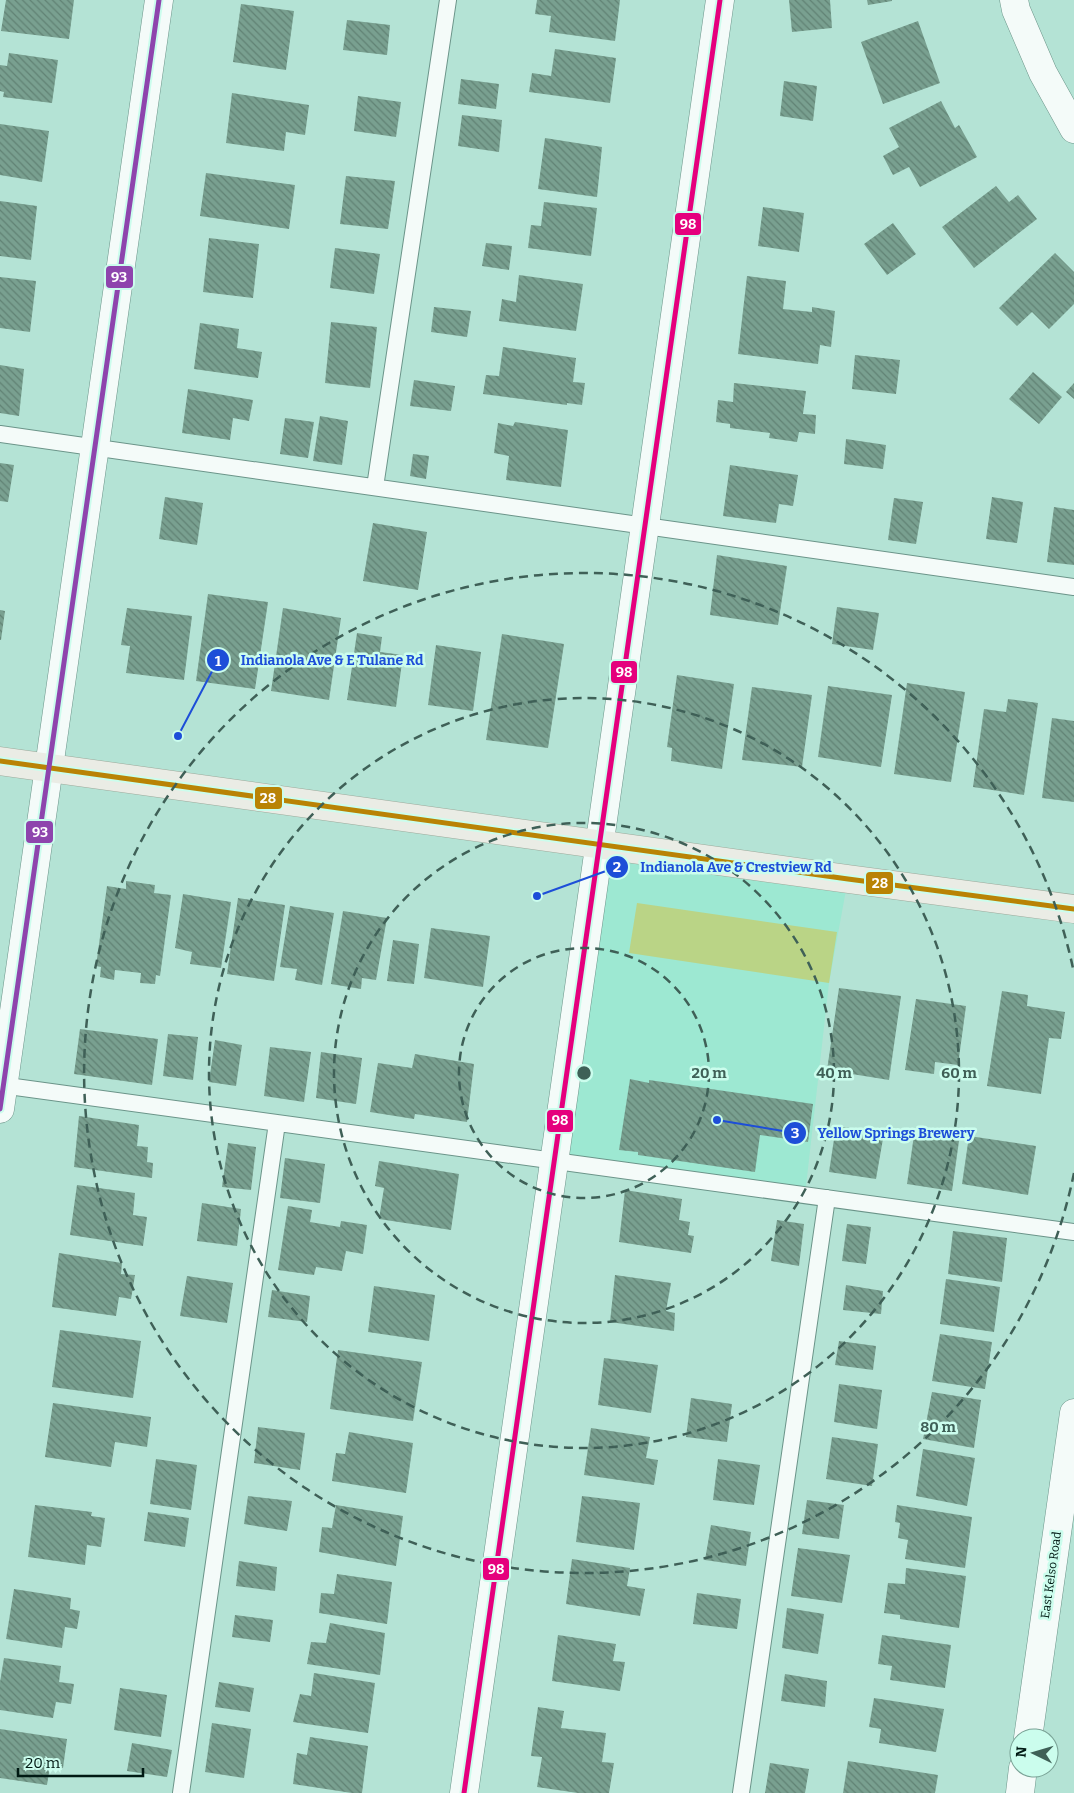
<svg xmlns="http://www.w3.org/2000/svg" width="1074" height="1793" font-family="Bitter,serif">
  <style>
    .built { fill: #9de8d2 }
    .garden { fill: #bad486 }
    .building { fill: url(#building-back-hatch) }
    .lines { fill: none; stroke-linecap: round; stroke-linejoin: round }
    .lane-casing { stroke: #6b9489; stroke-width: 18 }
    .street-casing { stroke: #6b9489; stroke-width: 29 }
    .primary-casing { stroke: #9ca99b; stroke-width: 29 }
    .lane { stroke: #f4fbf9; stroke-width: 16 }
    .street { stroke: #f4fbf9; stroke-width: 28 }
    .primary { stroke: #eaece5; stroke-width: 28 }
    .bus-1-casing { stroke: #cbfded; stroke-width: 9 }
    .bus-2-casing { stroke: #cbfded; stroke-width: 9 }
    .bus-3-casing { stroke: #cbfded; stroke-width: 9 }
    .bus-1 { stroke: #b98305; stroke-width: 5 }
    .bus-2 { stroke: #8e44ad; stroke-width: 5 }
    .bus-3 { stroke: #e5007d; stroke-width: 5 }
    .ring { fill: none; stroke: #3f6057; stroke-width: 2.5; stroke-dasharray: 9 6 }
    .labels { text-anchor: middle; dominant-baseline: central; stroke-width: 5; stroke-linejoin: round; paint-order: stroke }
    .street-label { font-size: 12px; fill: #001913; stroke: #cbfded }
    .centre { fill: #3f6057; stroke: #cbfded; stroke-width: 2.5 }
    .ring-label { font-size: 15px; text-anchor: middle; font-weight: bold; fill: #3f6057; stroke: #cbfded; stroke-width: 5; stroke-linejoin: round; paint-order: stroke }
    .leader { fill: none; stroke: #1d4ed8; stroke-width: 2 }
    .callout-dot { fill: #1d4ed8; stroke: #cbfded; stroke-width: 2 }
    .mark-label { font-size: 15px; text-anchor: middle; font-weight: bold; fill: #fff }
    .callout-label { font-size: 14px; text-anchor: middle; font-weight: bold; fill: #1d4ed8; stroke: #cbfded; stroke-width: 5; stroke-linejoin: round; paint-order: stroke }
    .line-badge { stroke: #cbfded; stroke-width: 2 }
    .badge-label { font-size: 14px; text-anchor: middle; font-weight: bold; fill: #fff }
  </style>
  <defs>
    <pattern id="building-back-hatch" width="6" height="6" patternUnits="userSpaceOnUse" patternTransform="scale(1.25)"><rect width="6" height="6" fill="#79a090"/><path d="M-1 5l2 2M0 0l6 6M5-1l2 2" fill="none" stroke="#618274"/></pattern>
  </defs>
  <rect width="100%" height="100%" fill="#b4e3d5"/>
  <path class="built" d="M599,844L848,879L829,983L805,1195L554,1161Z"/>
  <path class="garden" d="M637,903L837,932L829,983L629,953Z"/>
  <path class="building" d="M6,0H74L69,39L1,31Z
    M537,0H620L615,41L549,32L551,16L535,14Z
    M789,0H830L832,28L792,32Z
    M867,0H892V1L868,5Z
    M241,4L294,11L286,70L233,62Z
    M347,20L390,25L387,55L343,50Z
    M918,21L940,83L883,104L861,42Z
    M555,49L616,58L610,103L529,92L532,73L551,76Z
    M9,53L58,60L52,103L3,97L4,92L0,91V65L7,66Z
    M461,79L499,84L496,109L458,104Z
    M784,81L817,86L813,121L780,116Z
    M232,93L309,105L305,135L286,132L284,151L226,143Z
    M358,96L401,102L396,137L354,131Z
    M941,101L955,128L959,125L977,157L920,187L909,167L893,175L883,156L899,147L889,128Z
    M462,115L502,120L499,152L458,146Z
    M0,124L49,131L42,182L0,175Z
    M545,138L602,147L597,197L538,189Z
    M206,173L295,185L289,229L200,216Z
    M346,176L395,181L388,229L340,224Z
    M996,186L1009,202L1018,195L1037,219L974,268L942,227Z
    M0,201L37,206L31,260L0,256Z
    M544,202L597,208L591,256L528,248L531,225L541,226Z
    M763,207L804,213L799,252L758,246Z
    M893,223L916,254L887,275L864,244Z
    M209,238L259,244L253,298L203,292Z
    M486,243L512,246L509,270L482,266Z
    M335,248L380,254L374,294L330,288Z
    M1055,253L1074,272V304L1049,329L1032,312L1017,326L999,308Z
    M519,275L583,284L576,331L499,321L502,299L516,302Z
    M747,276L786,281L783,309L812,312V307L835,311L831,347L820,345L818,364L738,354Z
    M0,277L36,281L30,332L0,328Z
    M434,307L471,311L467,337L431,332Z
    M331,322L377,327L370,388L325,383Z
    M200,323L239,329L237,348L262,352L258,378L194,369Z
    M503,347L576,358L573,382L585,383L582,405L567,403V405L483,394L486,375L499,376Z
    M855,355L900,360L896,394L852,389Z
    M0,365L24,369L19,416L0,413Z
    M1033,372L1062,397L1039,424L1009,399Z
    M414,380L455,386L451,411L410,406Z
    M734,383L806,391L803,414L816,415L815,434L799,432L797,442L769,438L770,433L730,428V424L716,422L718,400L733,402Z
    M1074,383V399L1066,392Z
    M188,389L253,400L249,421L233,418L230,440L182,433Z
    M320,416L348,421L342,465L313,461Z
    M285,418L314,422L308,458L280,454Z
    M515,422L568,430L561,487L506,480L509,456L494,453L498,423L513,426Z
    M846,439L886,445L883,469L844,464Z
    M413,454L429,456L426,479L410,476Z
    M0,463L14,465L8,502L0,501Z
    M730,465L798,475L793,506L779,504L776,523L723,516Z
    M165,497L203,503L197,545L159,539Z
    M992,497L1023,502L1017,543L986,539Z
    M894,498L923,502L916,544L888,540Z
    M1054,507L1074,510V565L1047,562Z
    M373,523L427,532L418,590L363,581Z
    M717,555L787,566L778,625L710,615Z
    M208,594L268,602L255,689L196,681Z
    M837,607L879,613L873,650L832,644Z
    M127,608L192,616L184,680L126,673L130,646L121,645Z
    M283,608L341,618L329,700L271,691Z
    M0,610L5,611L1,640H0Z
    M357,633L382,637L380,652L403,655L396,707L347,700Z
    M502,634L564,644L548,748L486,740Z
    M436,645L481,652L473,711L428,705Z
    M677,675L734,684L722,769L671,761L672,748L667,747Z
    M907,683L965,692L951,782L894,774Z
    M828,686L892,695L881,767L818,757Z
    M752,687L812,695L802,767L742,760Z
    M1008,699L1038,703L1024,795L973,787L984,709L1006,712Z
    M1052,718L1074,721V802L1042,798Z
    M126,881L155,885L154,893L171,895L160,976L156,975L155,984L140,983L141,973L115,970L114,980L100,977L101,967L96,966L107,886L126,889Z
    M183,894L231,902L221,968L190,964L192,952L175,948Z
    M238,898L285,905L274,981L227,974Z
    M290,906L334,913L322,985L295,980L297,969L280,967Z
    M343,911L387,918L376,980L362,978L361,989L331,984Z
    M431,928L490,936L483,987L424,978Z
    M393,940L419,944L414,984L387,981Z
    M839,988L901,996L889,1080L827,1070Z
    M1002,991L1028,995L1027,1006L1065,1012L1061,1039L1049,1038L1041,1094L987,1086Z
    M916,999L966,1006L958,1065L935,1062L934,1074L905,1070Z
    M80,1029L158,1039L152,1085L74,1074Z
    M168,1034L198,1037L193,1080L163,1076Z
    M215,1040L242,1045L236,1086L209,1082Z
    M270,1047L311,1052L304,1102L264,1096Z
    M321,1052L362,1058L356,1104L316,1098Z
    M415,1054L474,1064L467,1122L415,1114L414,1119L370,1112L378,1063L412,1068Z
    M630,1079L649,1083V1080L813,1104L808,1142L760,1135L755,1172L638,1155V1152L619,1150Z
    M79,1116L139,1125L137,1146L148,1147L147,1162L153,1163L152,1178L74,1167Z
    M836,1126L884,1133L876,1179L829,1172Z
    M914,1135L959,1141L952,1191L907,1184Z
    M969,1136L1036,1146L1028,1195L962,1184Z
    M228,1143L256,1147L251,1190L222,1187Z
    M285,1158L325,1164L320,1203L280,1198Z
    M379,1161L459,1174L451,1230L379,1219L384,1188L375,1186Z
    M77,1185L135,1193L133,1215L147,1217L143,1246L70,1235Z
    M625,1190L682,1199L679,1220L690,1222L688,1235L694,1236L691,1253L619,1242Z
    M202,1203L241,1209L237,1246L197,1241Z
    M288,1206L312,1210L310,1222L340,1227L341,1221L367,1225L363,1254L346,1251L342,1271L316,1267L314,1275L278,1270Z
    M777,1220L804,1224L799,1266L771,1261Z
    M847,1224L871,1227L866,1264L842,1261Z
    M953,1231L1007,1238L1002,1282L948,1274Z
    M59,1253L122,1263L121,1274L135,1275L131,1299L119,1297L116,1316L52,1307Z
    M615,1275L671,1283L666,1311L675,1313L674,1331L610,1322Z
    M187,1276L233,1283L227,1323L180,1316Z
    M946,1279L1000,1287L994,1332L940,1324Z
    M846,1285L883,1291L881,1314L843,1310Z
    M374,1286L435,1295L429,1341L368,1332Z
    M272,1290L310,1296L307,1322L268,1317Z
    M60,1330L141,1341L133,1398L52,1387Z
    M940,1334L992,1342L985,1389L932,1381Z
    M839,1341L876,1346L873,1370L835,1365Z
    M338,1350L422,1362L413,1421L330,1409Z
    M604,1358L658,1365L651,1413L598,1405Z
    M839,1384L882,1390L877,1429L834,1422Z
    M932,1392L981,1400L974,1448L923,1439Z
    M691,1398L732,1404L727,1442L686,1437Z
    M53,1403L151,1417L147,1447L115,1442L111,1467L45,1457Z
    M258,1427L305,1433L300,1470L254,1463Z
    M591,1428L650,1437L646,1458L658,1460L654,1485L584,1475Z
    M349,1432L413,1443L406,1493L332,1481L336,1453L345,1454Z
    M832,1437L878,1444L872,1486L826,1479Z
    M923,1449L975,1458L967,1506L916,1496Z
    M156,1459L197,1465L191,1510L150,1504Z
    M718,1459L760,1465L754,1505L713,1500Z
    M248,1496L292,1501L287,1531L244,1524Z
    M582,1496L640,1503L634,1550L576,1542Z
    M807,1500L844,1505L839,1539L802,1534Z
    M35,1505L92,1512L91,1516L105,1518L101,1547L87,1545L85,1565L28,1557Z
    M336,1505L403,1516L396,1566L319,1552L322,1527L332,1528Z
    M897,1505L972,1517L965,1568L905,1559L908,1540L898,1538L900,1523L895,1522Z
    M148,1512L189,1518L185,1547L144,1541Z
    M711,1525L751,1532L746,1566L705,1560Z
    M798,1548L850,1555L842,1603L791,1596Z
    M572,1559L630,1568L627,1586L645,1589L640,1616L566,1604Z
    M239,1561L277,1567L275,1591L236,1586Z
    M906,1568L966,1576L959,1628L900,1619V1615L884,1613L888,1583L905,1584Z
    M337,1574L392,1582L387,1624L319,1613L321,1593L334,1594Z
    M14,1589L71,1598L70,1609L80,1611L77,1629L65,1627L62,1648L6,1639Z
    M697,1593L741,1599L737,1629L693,1624Z
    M787,1608L824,1614L818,1654L782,1648Z
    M235,1615L273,1620L270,1642L232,1637Z
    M330,1623L385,1633L380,1675L307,1664L311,1642L326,1643Z
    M558,1635L616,1644L613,1661L625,1662L620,1691L552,1681Z
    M882,1635L951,1645L945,1688L890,1680L892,1666L878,1664Z
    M4,1658L61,1666L59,1682L74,1684L71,1704L56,1702L53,1718L0,1710V1682Z
    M314,1673L375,1683L368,1733L293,1722L300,1694L311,1696Z
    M785,1674L827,1681L825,1707L781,1701Z
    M219,1682L254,1688L250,1712L215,1707Z
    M120,1688L167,1695L161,1737L114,1730Z
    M874,1698L944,1709L936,1752L879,1743L881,1729L869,1727Z
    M538,1707L564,1711L561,1728L606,1733L602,1762L614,1763L609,1793H578L537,1787L542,1757L531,1756Z
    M212,1723L251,1729L244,1778L205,1772Z
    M0,1729L67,1739L63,1768L50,1766L47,1785L0,1778Z
    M310,1737L368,1746L362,1793H352L293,1784L297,1753L307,1755Z
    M132,1743L172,1750L167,1777L127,1771Z
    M848,1761L938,1775L935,1793H843Z
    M770,1763L809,1769L805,1793H765Z"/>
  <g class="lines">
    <defs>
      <path id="lane" d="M0,434L1074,587
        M375,487L448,0
        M0,1085L1074,1232
        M181,1793L277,1123
        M741,1793L827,1198"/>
      <path id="street" d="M1014,0L1016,10L1043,73L1074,129
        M0,1109L159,0
        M1028,1738L1074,1413
        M464,1793L720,0
        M1020,1793L1023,1768"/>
      <path id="primary" d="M0,761L848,879L1074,909"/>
    </defs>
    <use href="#lane" class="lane-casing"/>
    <use href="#street" class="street-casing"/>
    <use href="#primary" class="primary-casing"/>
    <use href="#lane" class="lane"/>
    <use href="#street" class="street"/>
    <use href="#primary" class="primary"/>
    <defs>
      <path id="bus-1" d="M0,761L848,879L1074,909"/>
      <path id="bus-2" d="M0,1109L159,0"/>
      <path id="bus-3" d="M464,1793L720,0"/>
    </defs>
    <use href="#bus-1" class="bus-1-casing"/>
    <use href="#bus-2" class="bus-2-casing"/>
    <use href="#bus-3" class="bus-3-casing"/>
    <use href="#bus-1" class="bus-1"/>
    <use href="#bus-2" class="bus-2"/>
    <use href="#bus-3" class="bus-3"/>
  </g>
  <g class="ring">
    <circle cx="584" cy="1073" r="125"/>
    <circle cx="584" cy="1073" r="250"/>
    <circle cx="584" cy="1073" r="375"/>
    <path d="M1074 1173A500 500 0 1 1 1074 973"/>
  </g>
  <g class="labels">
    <g class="street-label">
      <text transform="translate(1051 1575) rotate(-82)">East Kelso Road</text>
    </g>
  </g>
  <circle cx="584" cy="1073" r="8" class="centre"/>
  <g class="ring-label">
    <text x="709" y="1078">20 m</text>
    <text x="834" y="1078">40 m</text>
    <text x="959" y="1078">60 m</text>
    <text x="938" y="1432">80 m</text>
  </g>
  <path class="leader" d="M178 736L218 660M537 896L617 867M717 1120L795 1133"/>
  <g class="callout-dot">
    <circle cx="178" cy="736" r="5"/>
    <circle cx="537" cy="896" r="5"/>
    <circle cx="717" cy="1120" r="5"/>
    <circle cx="218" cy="660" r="12"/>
    <circle cx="617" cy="867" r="12"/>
    <circle cx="795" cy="1133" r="12"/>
  </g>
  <g class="mark-label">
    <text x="218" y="666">1</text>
    <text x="617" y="872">2</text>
    <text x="795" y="1138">3</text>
  </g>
  <g class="callout-label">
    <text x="332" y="665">Indianola Ave &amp; E Tulane Rd</text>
    <text x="736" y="872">Indianola Ave &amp; Crestview Rd</text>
    <text x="896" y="1138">Yellow Springs Brewery</text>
  </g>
  <g class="line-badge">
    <rect x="674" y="212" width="28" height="24" rx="5" fill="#e5007d"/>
    <rect x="105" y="265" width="29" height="24" rx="5" fill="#8e44ad"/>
    <rect x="610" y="660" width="28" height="24" rx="5" fill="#e5007d"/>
    <rect x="254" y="786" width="29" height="24" rx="5" fill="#b98305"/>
    <rect x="25" y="820" width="29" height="24" rx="5" fill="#8e44ad"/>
    <rect x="865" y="871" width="29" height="24" rx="5" fill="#b98305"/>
    <rect x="546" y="1109" width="28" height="24" rx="5" fill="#e5007d"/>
    <rect x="482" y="1557" width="28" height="24" rx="5" fill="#e5007d"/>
  </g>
  <g class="badge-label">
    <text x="688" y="229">98</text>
    <text x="119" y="282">93</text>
    <text x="624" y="677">98</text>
    <text x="268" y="803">28</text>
    <text x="40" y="837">93</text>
    <text x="880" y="888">28</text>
    <text x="560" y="1125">98</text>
    <text x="496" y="1574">98</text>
  </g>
  <g transform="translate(1034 1753) rotate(275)"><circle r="24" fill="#cbfded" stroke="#7aa296"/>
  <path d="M0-4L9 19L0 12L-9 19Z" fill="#3f6057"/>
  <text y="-8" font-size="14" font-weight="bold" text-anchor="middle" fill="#001913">N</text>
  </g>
  <path d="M18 1768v8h125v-8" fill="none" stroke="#001913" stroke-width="2.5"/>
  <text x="25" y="1768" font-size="15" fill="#001913" stroke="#cbfded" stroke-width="4" paint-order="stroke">20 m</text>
</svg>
